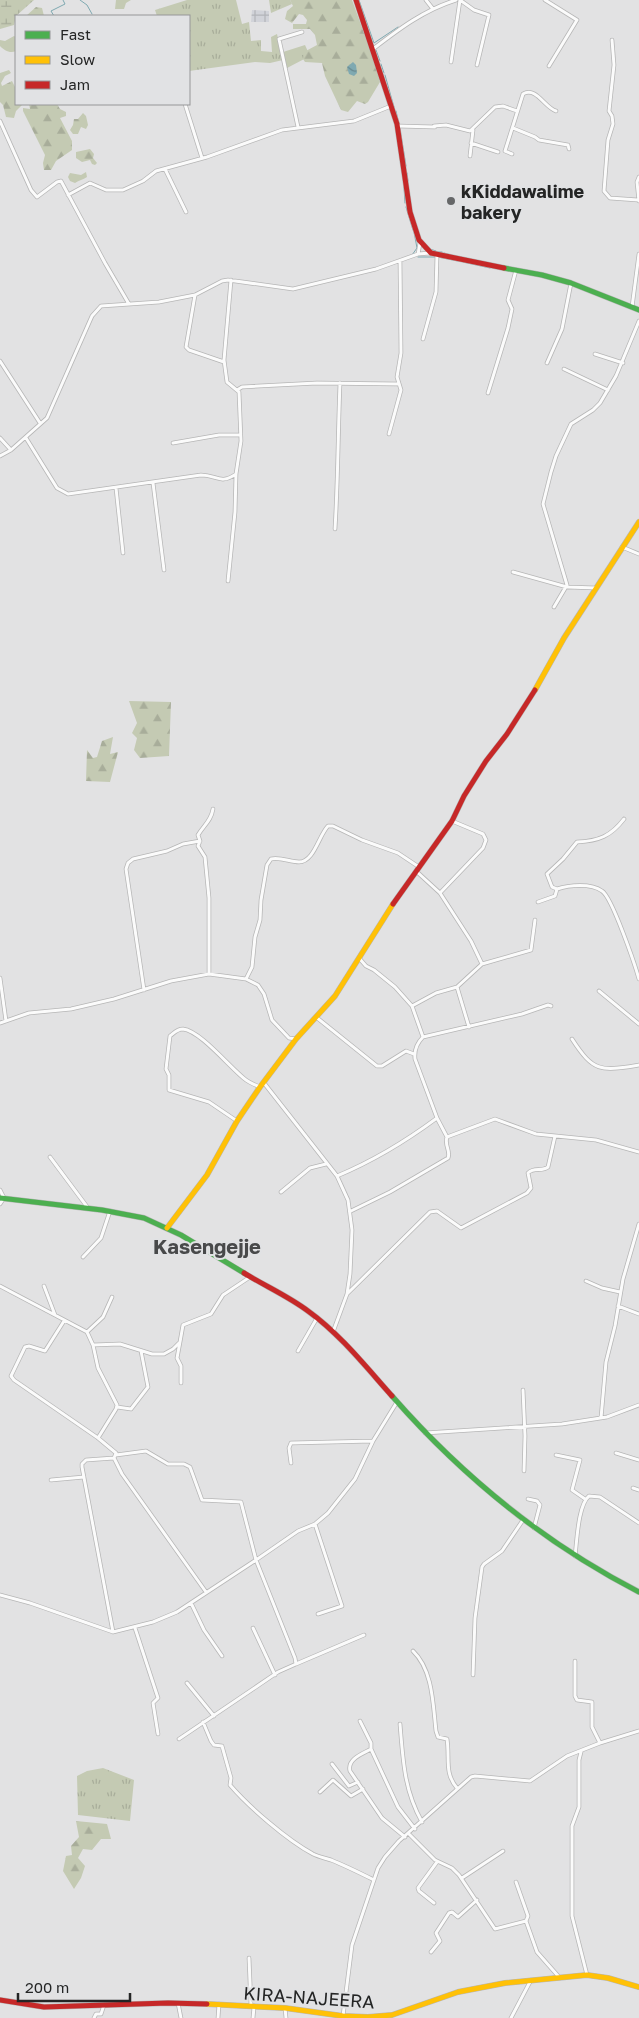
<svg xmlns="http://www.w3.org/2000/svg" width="639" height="2018" font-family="'Golos Text',sans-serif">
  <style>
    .industrial { fill: url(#industrial-grid) }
    .grass { fill: url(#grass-tufts) }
    .forest { fill: url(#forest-firs) }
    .wetland { fill: url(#wetland-marsh) }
    .water { fill: url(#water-waves) }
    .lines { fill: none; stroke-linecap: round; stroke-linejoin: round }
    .stream { stroke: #7fa9b1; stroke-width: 1 }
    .street-casing { stroke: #b6b6b6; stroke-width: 4.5 }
    .fast-casing { stroke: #b6b6b6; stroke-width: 6 }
    .slow-casing { stroke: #b6b6b6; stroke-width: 6 }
    .jam-casing { stroke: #b6b6b6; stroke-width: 6 }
    .street { stroke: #fbfbfb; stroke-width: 3 }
    .fast { stroke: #4caf50; stroke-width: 5 }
    .slow { stroke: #ffc107; stroke-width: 5 }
    .jam { stroke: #c62828; stroke-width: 5 }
    .poi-dot { fill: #666768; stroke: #e1e2e4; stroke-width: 2 }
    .labels { text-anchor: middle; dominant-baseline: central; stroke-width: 4; stroke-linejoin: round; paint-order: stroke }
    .poi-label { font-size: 18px; font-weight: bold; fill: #242525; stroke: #e1e2e4; text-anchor: start }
    .street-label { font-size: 18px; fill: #242525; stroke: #e1e2e4 }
    .quarter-label { font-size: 20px; font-weight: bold; fill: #48494a; stroke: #e1e2e4 }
  </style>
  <defs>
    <pattern id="industrial-grid" width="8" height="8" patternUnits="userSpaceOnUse" patternTransform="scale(1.25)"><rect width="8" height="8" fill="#d1d3d9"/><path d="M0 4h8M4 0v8" fill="none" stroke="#b3b5ba"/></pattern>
    <pattern id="grass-tufts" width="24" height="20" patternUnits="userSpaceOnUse" patternTransform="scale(1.25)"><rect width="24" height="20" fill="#c4cab3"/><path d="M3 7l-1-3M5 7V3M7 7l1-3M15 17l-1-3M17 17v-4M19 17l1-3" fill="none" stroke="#a8ad9a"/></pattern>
    <pattern id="forest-firs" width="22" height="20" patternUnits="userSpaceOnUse" patternTransform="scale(1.25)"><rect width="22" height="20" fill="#c4cab3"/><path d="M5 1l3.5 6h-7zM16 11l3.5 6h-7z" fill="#a8ad9a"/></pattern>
    <pattern id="wetland-marsh" width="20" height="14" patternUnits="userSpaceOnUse" patternTransform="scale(1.25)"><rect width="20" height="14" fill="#c4cab3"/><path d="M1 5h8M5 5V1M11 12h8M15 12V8" fill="none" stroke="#a8ad9a"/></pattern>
    <pattern id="water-waves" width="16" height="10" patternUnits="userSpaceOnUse" patternTransform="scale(1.25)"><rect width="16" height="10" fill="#7fa9b1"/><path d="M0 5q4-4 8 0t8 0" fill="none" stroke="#688990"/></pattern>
  </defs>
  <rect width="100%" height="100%" fill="#e2e2e3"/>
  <path class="industrial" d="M252,10L269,11V22H251Z"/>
  <path class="grass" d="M187,0H236L242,24L249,22L251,41L261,40V51L272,52L271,37L277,34L283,60L270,63L255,62L189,71V16H157L155,10Z
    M269,0H290L292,4L271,13Z
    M305,45L310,56L287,68L283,52Z
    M103,1768L134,1780L130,1821L78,1815L77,1776L87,1771Z"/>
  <path class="forest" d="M290,0H352L376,66L380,82L368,102L365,104L357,101L348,112L341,110L325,76L322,63L305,62L303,59L304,52L317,45L315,35L310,29H293V24H306L307,20L303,15L299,14L292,23L285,19L287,11L293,6Z
    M36,7L42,8L44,16H26Z
    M14,36L16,37V51C10,54 4,50 0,46V40L5,41Z
    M9,70L11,73L5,76L1,83L2,86L12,81L16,89V104L22,105L16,111L14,118L6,117L3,105L0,102V73Z
    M29,104H57L60,109L66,112V116L60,118L72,141V150L56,161L51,170H44L43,163L45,155L23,111V108L30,109Z
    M83,113L86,116L88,125L86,129L81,127L78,134H73L70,130L73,125L74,119H78Z
    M90,149L94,154L93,158L97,163L95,165L92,164L90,160L82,162L76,158V152Z
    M86,172L87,177C83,180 79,180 75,183L70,181L68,177L70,173L81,175Z
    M129,701L171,702L169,756L140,758L134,750L137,738L132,733L137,723Z
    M113,737L110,754L118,752L110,782L86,781L87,750L93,758L97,757L102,741Z
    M76,1821L107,1824L111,1839H101L92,1850L83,1849L78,1858L85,1866L81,1878L74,1889L63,1871L66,1856L72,1855L71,1846L79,1837Z"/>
  <path class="wetland" d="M0,0H34L16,16L14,25L0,29Z
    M116,0H131L126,3L124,9H115Z"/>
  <path class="water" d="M353,62L356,65L357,73L354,76L349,74L347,67Z"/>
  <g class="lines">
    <path class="stream" d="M80,0L87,5L92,14
      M359,0L374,43L398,27
      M54,16L51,11L65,4L63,0
      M376,50L380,61
      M381,64L384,73
      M385,75L394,107
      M396,111L399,124
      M400,129L406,166
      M407,173L408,181
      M404,187L405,203
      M406,207L413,230
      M430,249L436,251
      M438,252H442
      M444,253L451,255
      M412,255L417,248L414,232
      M418,257H435
      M438,257L458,261
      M460,257L484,262
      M463,262L490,268"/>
    <defs>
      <path id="street" d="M426,0L433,9
        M545,0L577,20L549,66
        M612,40L614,65L609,111L612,116L613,124L608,140L604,191L610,198L638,200
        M373,49C399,29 424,10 456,0
        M451,62L460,0L474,10L489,15L477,65
        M185,104L202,158
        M0,121L31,190L37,197L57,182L61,181L105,263L129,304
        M398,126L435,127
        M434,126L446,125L470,131L495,107L503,106L517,111
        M298,127L279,39L302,32
        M513,128L535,137L539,140L568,145L569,149
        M471,143L498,152
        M512,154L505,151L523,94C536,86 545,108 556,111
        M470,156L473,130
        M165,169L186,212
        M68,195L90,183L106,190H123L143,181L156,171L207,157L282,130L354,121L391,106
        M639,201L637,182L639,177
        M418,254L420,243
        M195,295L186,347L189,350L224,362
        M632,307L639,254
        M423,339L436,292L437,254
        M595,354L623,363
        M0,361L40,423
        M547,363L562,329L571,283
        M564,369L608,390
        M237,390L242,387L317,383L399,384
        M488,393L508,328L512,309L508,300L516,270
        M389,434L401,390L397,377L401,353L400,261
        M0,438L11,450L47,418L92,316L101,306L159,302L195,295L222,281L228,280L293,289L376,269L418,254L430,253
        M26,438L57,488L68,494L201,475C217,475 220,485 236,474
        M173,443L219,435H240
        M0,456L11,450
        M153,483L164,570
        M116,488L123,553
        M335,529C338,481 338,432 340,383
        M622,547L639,554
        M513,572L567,587L596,588
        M228,581L235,512L236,474L241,441L239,392L227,382L224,360L231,280
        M554,607L567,585L543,504L551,472L556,456L571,424L593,410L600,403L616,376L639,321
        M624,819C611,836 599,841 577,842L563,859L547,874L552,887L557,889C569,885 591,883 602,891C612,897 635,965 639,979
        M416,871L440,893L471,941L482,964
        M440,893L483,848L486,840L483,834L452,821
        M538,902L555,896L557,889
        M359,958L366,966L374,970L395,987L412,1006L423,1037
        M209,974V898L205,857L198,846L200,841L198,835C204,825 211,821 213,809
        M0,978L6,1021
        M246,979L252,967L255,937L260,920L261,900L267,865L271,859C281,857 290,862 299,862C314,862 319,835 328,826H333L362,840L398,853L419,867
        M457,987L469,1027
        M144,990L126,869L128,863L133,859L167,851L183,844L200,841
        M599,991L639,1024
        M412,1006L436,993L457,987L482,964L531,950L535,920
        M316,1017L377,1066H382L406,1051L414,1054
        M0,1023L29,1013L71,1009L114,999L171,981L209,974L246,979L258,985L264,994L272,1020L289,1038L296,1039
        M572,1039C594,1073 601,1071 639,1065
        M264,1083L337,1176L348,1200L352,1230L350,1274L347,1294L333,1332
        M237,1121L209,1102L169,1090V1075L166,1069L170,1036C174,1033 177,1029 183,1029C201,1031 231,1069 246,1080C250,1083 255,1085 260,1087
        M447,1137L437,1118L415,1059C414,1050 417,1043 423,1037L522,1014L548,1005L551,1006
        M50,1157L88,1208
        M337,1176C373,1161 406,1141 437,1118
        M0,1190L4,1198L0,1204
        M281,1192L310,1168L326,1164
        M351,1211L390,1192L448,1158C451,1151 444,1145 447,1137L495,1119L536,1134L596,1140L639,1152
        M83,1257L101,1238L110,1211
        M586,1281L602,1288L620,1292
        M0,1286L87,1332L93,1345L120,1344L152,1354H164L173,1349L180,1342L183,1325L211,1314L223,1295L250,1277
        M44,1286L55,1315
        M347,1294L430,1212L437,1211L461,1228L527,1193L531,1188L528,1173C534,1167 542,1172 548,1167L555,1136
        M618,1306L639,1314
        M64,1321L45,1351L29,1346L25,1347L11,1376L14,1380L98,1438L116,1453L114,1458L86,1460L82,1464V1467L113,1632
        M87,1332L103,1317L112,1297
        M180,1342L177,1358L181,1366V1383
        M93,1345L98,1368L117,1405L116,1409L98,1438
        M298,1351L317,1318
        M523,1390L525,1436L524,1471
        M117,1407L131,1409L148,1387L141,1351
        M601,1418L606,1362L615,1326L623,1279L639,1224
        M425,1433L562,1424L607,1417L639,1405
        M616,1453L639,1460
        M116,1455L146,1451L168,1464H184L190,1467L202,1500L241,1502L256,1560L295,1658L296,1664L278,1672L253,1689L179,1739
        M556,1455L580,1460L572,1490L585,1499
        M114,1458L122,1474L206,1592
        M291,1463L289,1448L291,1443L373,1441
        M51,1480L84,1477
        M633,1488L639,1490
        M528,1499L537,1501L540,1505L534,1528
        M315,1524L342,1606L318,1614
        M575,1556C577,1541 578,1505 589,1496L600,1497L639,1523
        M0,1595L30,1603L113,1632L153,1622L177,1612L256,1560L298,1531L315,1524L328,1513L355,1479L373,1441L397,1402
        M191,1603L204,1630L222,1656
        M135,1628L158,1698L153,1703L158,1734
        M253,1628L275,1675
        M413,1651C433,1670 433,1705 436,1731L438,1737L447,1739C450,1758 444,1773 457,1788
        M575,1661V1696L577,1700L592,1702V1727L600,1743
        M296,1664L364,1635
        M473,1675L475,1618L482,1567L484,1564L502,1551L523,1520
        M187,1683L214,1716
        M360,1721L371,1743V1749C362,1754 347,1759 350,1771L382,1818L405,1837
        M203,1722L211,1741L214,1745L222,1746L231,1778L230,1785C249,1807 287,1840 313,1854C319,1857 325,1858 331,1860C346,1866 360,1873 374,1880
        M400,1724C403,1760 404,1790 422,1822
        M371,1749L398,1807L415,1829
        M581,1752L579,1760V1807L572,1826V1916L587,1975
        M332,1764L349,1786L358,1782
        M320,1792L333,1780L351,1796L363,1789
        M409,1834L435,1860L452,1868L459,1875L495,1929L526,1921L537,1952L559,1977
        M462,1878L503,1851
        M516,1882L528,1916L526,1921
        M434,1903L419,1891L418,1888L437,1862
        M431,1952L440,1941L436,1933L449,1913L452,1912L458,1917L477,1900
        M249,1958L251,2006
        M178,2003L181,2018
        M285,2008L286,2018
        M343,2016L352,1945L378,1868L385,1857L399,1841L471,1777L475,1776L530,1781L567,1756L600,1743L639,1731
        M94,2018L96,2014H101L104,2005
        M218,2018L219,2004
        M253,2018L254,2007
        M511,2018L531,1980"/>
      <path id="fast" d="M504,268L542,275L571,283L639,310
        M0,1198L102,1210L144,1218L181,1235L244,1273
        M392,1396C463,1477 544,1543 639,1592"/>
      <path id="slow" d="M535,690L564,638L639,522
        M167,1228L207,1175L237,1121L260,1087L296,1039L335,996L393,904
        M207,2004L285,2008L343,2016L368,2017L392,2015L458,1992L505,1983L587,1975L608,1978L639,1987"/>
      <path id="jam" d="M356,0L397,124L410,212L419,240L431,253L504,268
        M393,904L452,821L464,796L486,761L507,734L535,690
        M244,1273C265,1286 288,1296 308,1311C340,1334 366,1367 392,1396
        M0,2000L44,2007L168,2003L207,2004"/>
    </defs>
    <use href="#street" class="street-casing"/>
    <use href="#fast" class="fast-casing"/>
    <use href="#slow" class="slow-casing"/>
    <use href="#jam" class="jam-casing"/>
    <use href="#street" class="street"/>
    <use href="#fast" class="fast"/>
    <use href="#slow" class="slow"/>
    <use href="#jam" class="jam"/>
  </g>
  <circle class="poi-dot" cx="451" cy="201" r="5"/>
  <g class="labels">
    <g class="poi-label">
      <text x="461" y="191">kKiddawalime<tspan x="461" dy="21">bakery</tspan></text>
    </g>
    <g class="street-label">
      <text transform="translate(309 1997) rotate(4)">KIRA-NAJEERA</text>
    </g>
    <g class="quarter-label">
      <text x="207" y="1246">Kasengejje</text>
    </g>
  </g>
  <rect x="15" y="15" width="175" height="90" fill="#e1e2e4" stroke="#959698"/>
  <rect x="25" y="31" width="25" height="8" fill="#4caf50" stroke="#959698"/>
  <text x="60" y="40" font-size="15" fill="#242525">Fast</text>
  <rect x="25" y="56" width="25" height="8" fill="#ffc107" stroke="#959698"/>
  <text x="60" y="65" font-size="15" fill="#242525">Slow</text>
  <rect x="25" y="81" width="25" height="8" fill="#c62828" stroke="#959698"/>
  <text x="60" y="90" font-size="15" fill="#242525">Jam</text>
  <path d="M18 1993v8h112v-8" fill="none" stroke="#242525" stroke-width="2.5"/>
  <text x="25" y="1993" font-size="15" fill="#242525" stroke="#e1e2e4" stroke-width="4" paint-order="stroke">200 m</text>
</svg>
